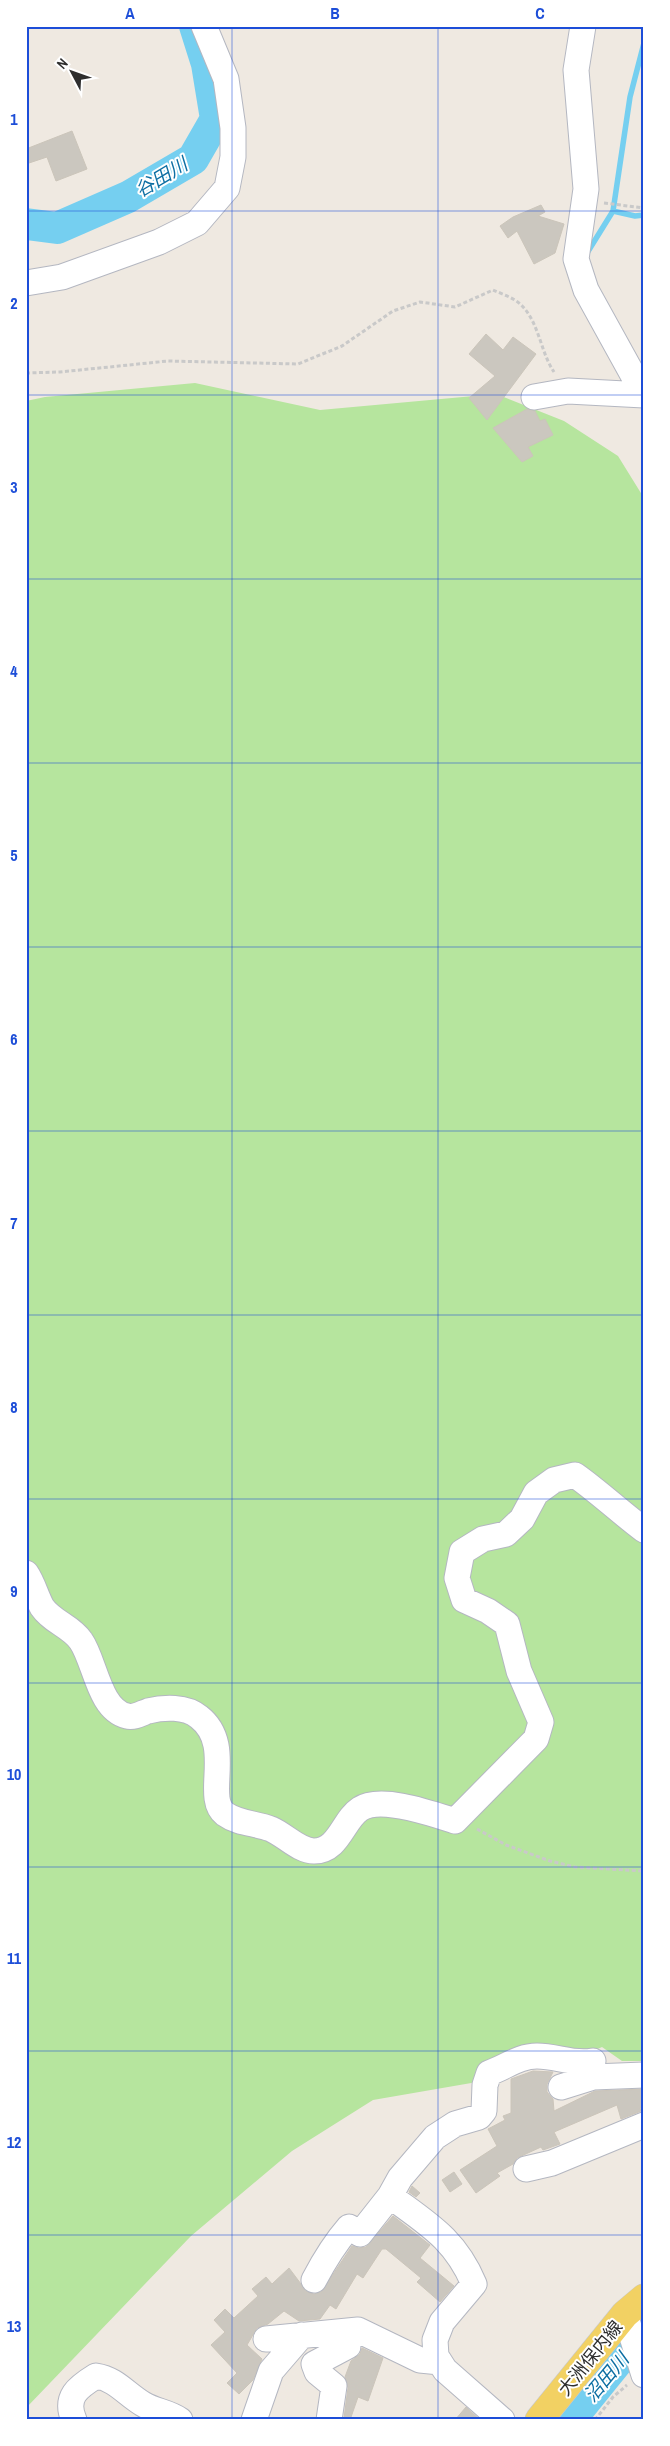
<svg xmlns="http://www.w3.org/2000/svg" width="670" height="2446" font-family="'Archivo Narrow','Noto Sans JP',sans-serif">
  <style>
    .green { fill: #b6e59e }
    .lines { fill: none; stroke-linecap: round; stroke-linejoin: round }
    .stream { stroke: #75cff0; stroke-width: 5.5 }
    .river { stroke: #75cff0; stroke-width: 32 }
    .building { fill: #cbc7bf; stroke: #cbc5ba }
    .minor-casing { stroke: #b4b7c1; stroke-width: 27 }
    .major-casing { stroke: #c9c9c9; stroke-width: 29 }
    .path { stroke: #c9c9c9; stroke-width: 3; stroke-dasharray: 4 2.5; stroke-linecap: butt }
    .minor { stroke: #fff; stroke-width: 25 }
    .major { stroke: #f2d163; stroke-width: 28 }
    .grid { fill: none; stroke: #1d4ed8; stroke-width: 1; stroke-opacity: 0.55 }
    .labels { text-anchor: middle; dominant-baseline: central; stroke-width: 4; stroke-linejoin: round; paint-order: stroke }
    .street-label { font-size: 18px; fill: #2e2e2e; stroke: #fff }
    .water-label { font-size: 19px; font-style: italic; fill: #0d6fa3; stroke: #fff }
    .neatline { fill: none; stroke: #1d4ed8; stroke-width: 2 }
    .grid-label { font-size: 16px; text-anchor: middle; font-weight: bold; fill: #1d4ed8 }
  </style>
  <rect width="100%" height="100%" fill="#efe9e1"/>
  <path class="green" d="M195,383L320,410L496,394L564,421L618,456L644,498V2061H622L602,2047L582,2056L477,2082L373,2100L292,2151L191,2236L26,2408V401L45,397Z"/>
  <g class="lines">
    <path class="stream" d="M613,211L635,216L644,215
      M587,253L613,211L630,97L644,43"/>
    <path class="river" d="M26,224L57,228L128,197L193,159L216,119L207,64L195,26
      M570,2420L621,2357L644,2337"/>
  </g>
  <path class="building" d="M72,131L87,169L56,181L47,157L26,164V149Z
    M541,205L545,212L538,216L564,224L555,253L534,264L517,231L508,238L500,226L513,217Z
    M486,334L503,350L513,337L536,354L487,420L469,398L495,376L469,354Z
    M527,409L535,411L540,421L545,419L553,435L528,447L533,456L522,462L493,428Z
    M533,2071L553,2072L547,2084V2092L553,2099L554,2111L595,2091L644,2089V2107L640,2108L641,2111L621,2119L617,2105L554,2132L560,2144L543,2150L541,2147L517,2158L513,2164L497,2173L500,2176L476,2193L460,2170L497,2146L488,2129L505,2120L503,2116L511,2113V2079Z
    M454,2172L462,2184L450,2192L442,2180Z
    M412,2186L420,2193L416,2197L409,2192Z
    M393,2216L430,2245L420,2258L454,2286L440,2302L417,2282L421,2278L386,2249H382L363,2278L357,2274L336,2309L330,2305L320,2319L299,2321L284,2311L268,2324L257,2328L247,2345L262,2359L253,2380L239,2394L227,2383L237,2373L211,2345L225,2332L214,2320L225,2309L234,2318L258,2296L252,2289L266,2277L272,2284L289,2268L307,2292L314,2294L321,2292L352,2246L359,2248L366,2247Z
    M362,2348L383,2358L368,2401L358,2397L350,2420H348L344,2418L348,2388L345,2377L351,2361L360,2354Z
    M466,2407L480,2420H455Z"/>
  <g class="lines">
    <defs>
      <path id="minor" d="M583,26L576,70L586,189L576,259L586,290L644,395
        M26,283L62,277L159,242L197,223L227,188L233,157V128L226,79L204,26
        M534,397L568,391L644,395
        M26,1573C33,1583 36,1596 42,1607C52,1622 71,1626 81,1641C95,1661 99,1710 127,1716C134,1718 142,1713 148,1711C164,1707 186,1706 199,1717C235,1745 203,1797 225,1814C239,1824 256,1823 271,1829C285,1835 299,1851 314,1851C339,1851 343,1820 360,1809C381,1795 433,1814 455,1821L536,1739L541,1722L519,1671L507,1624L488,1611L464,1600L457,1578L462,1552L483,1539L506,1534L522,1519L536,1493L554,1480L575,1475C599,1492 620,1512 644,1530
        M561,2087L593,2077L644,2075
        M526,2169L552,2163L644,2125
        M390,2196C428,2224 455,2239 474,2284L442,2322L435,2340L436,2356L445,2370L502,2420
        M314,2280C324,2261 335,2243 349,2227L360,2234L390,2196L400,2178L435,2137L455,2124L479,2117L484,2111L485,2085L489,2073C506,2067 519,2056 537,2056C557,2056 573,2065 593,2061
        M625,2314L644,2375
        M266,2339L358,2330L420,2360L440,2362
        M74,2420C64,2397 78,2387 96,2376C116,2379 126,2394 143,2404C154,2411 169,2412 180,2420
        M254,2420L271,2371L302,2335
        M329,2420L334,2386L317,2372L314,2364L348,2346V2332"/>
      <path id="major" d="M539,2420L625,2314L644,2298"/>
    </defs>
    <use href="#minor" class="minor-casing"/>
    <use href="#major" class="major-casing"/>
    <path class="path" d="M604,203L644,208
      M26,373L60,372L168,361L298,364L342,346L393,311L420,302L455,307L493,290C500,293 508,296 515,300C539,316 539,350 554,372
      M477,1829L506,1845L550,1861L575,1867L644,1871
      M595,2420L613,2397L627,2385"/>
    <use href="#minor" class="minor"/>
    <use href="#major" class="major"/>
  </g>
  <path class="grid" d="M232,26V2420M438,26V2420M26,211H644M26,395H644M26,579H644M26,763H644M26,947H644M26,1131H644M26,1315H644M26,1499H644M26,1683H644M26,1867H644M26,2051H644M26,2235H644"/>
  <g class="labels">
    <g class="street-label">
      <text transform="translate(590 2358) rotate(-51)">大洲保内線</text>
    </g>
    <g class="water-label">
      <text transform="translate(161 177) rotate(-31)">谷田川</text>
      <text transform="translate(606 2377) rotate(-50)">沼田川</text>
    </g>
  </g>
  <rect width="670" height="2446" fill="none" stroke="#ffffff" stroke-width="55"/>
  <g transform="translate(72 72) rotate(311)" stroke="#ffffff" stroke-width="4" paint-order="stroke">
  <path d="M0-4L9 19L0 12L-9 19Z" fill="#2e2e2e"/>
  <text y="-8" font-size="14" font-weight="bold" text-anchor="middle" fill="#2e2e2e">N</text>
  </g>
  <rect x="28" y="28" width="614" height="2390" class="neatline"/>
  <g class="grid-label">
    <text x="130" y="19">A</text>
    <text x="335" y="19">B</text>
    <text x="540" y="19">C</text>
    <text x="14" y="125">1</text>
    <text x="14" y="309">2</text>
    <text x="14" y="493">3</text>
    <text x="14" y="677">4</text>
    <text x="14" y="861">5</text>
    <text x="14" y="1045">6</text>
    <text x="14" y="1229">7</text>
    <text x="14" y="1413">8</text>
    <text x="14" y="1597">9</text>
    <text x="14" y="1780">10</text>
    <text x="14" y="1964">11</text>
    <text x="14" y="2148">12</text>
    <text x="14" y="2332">13</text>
  </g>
</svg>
